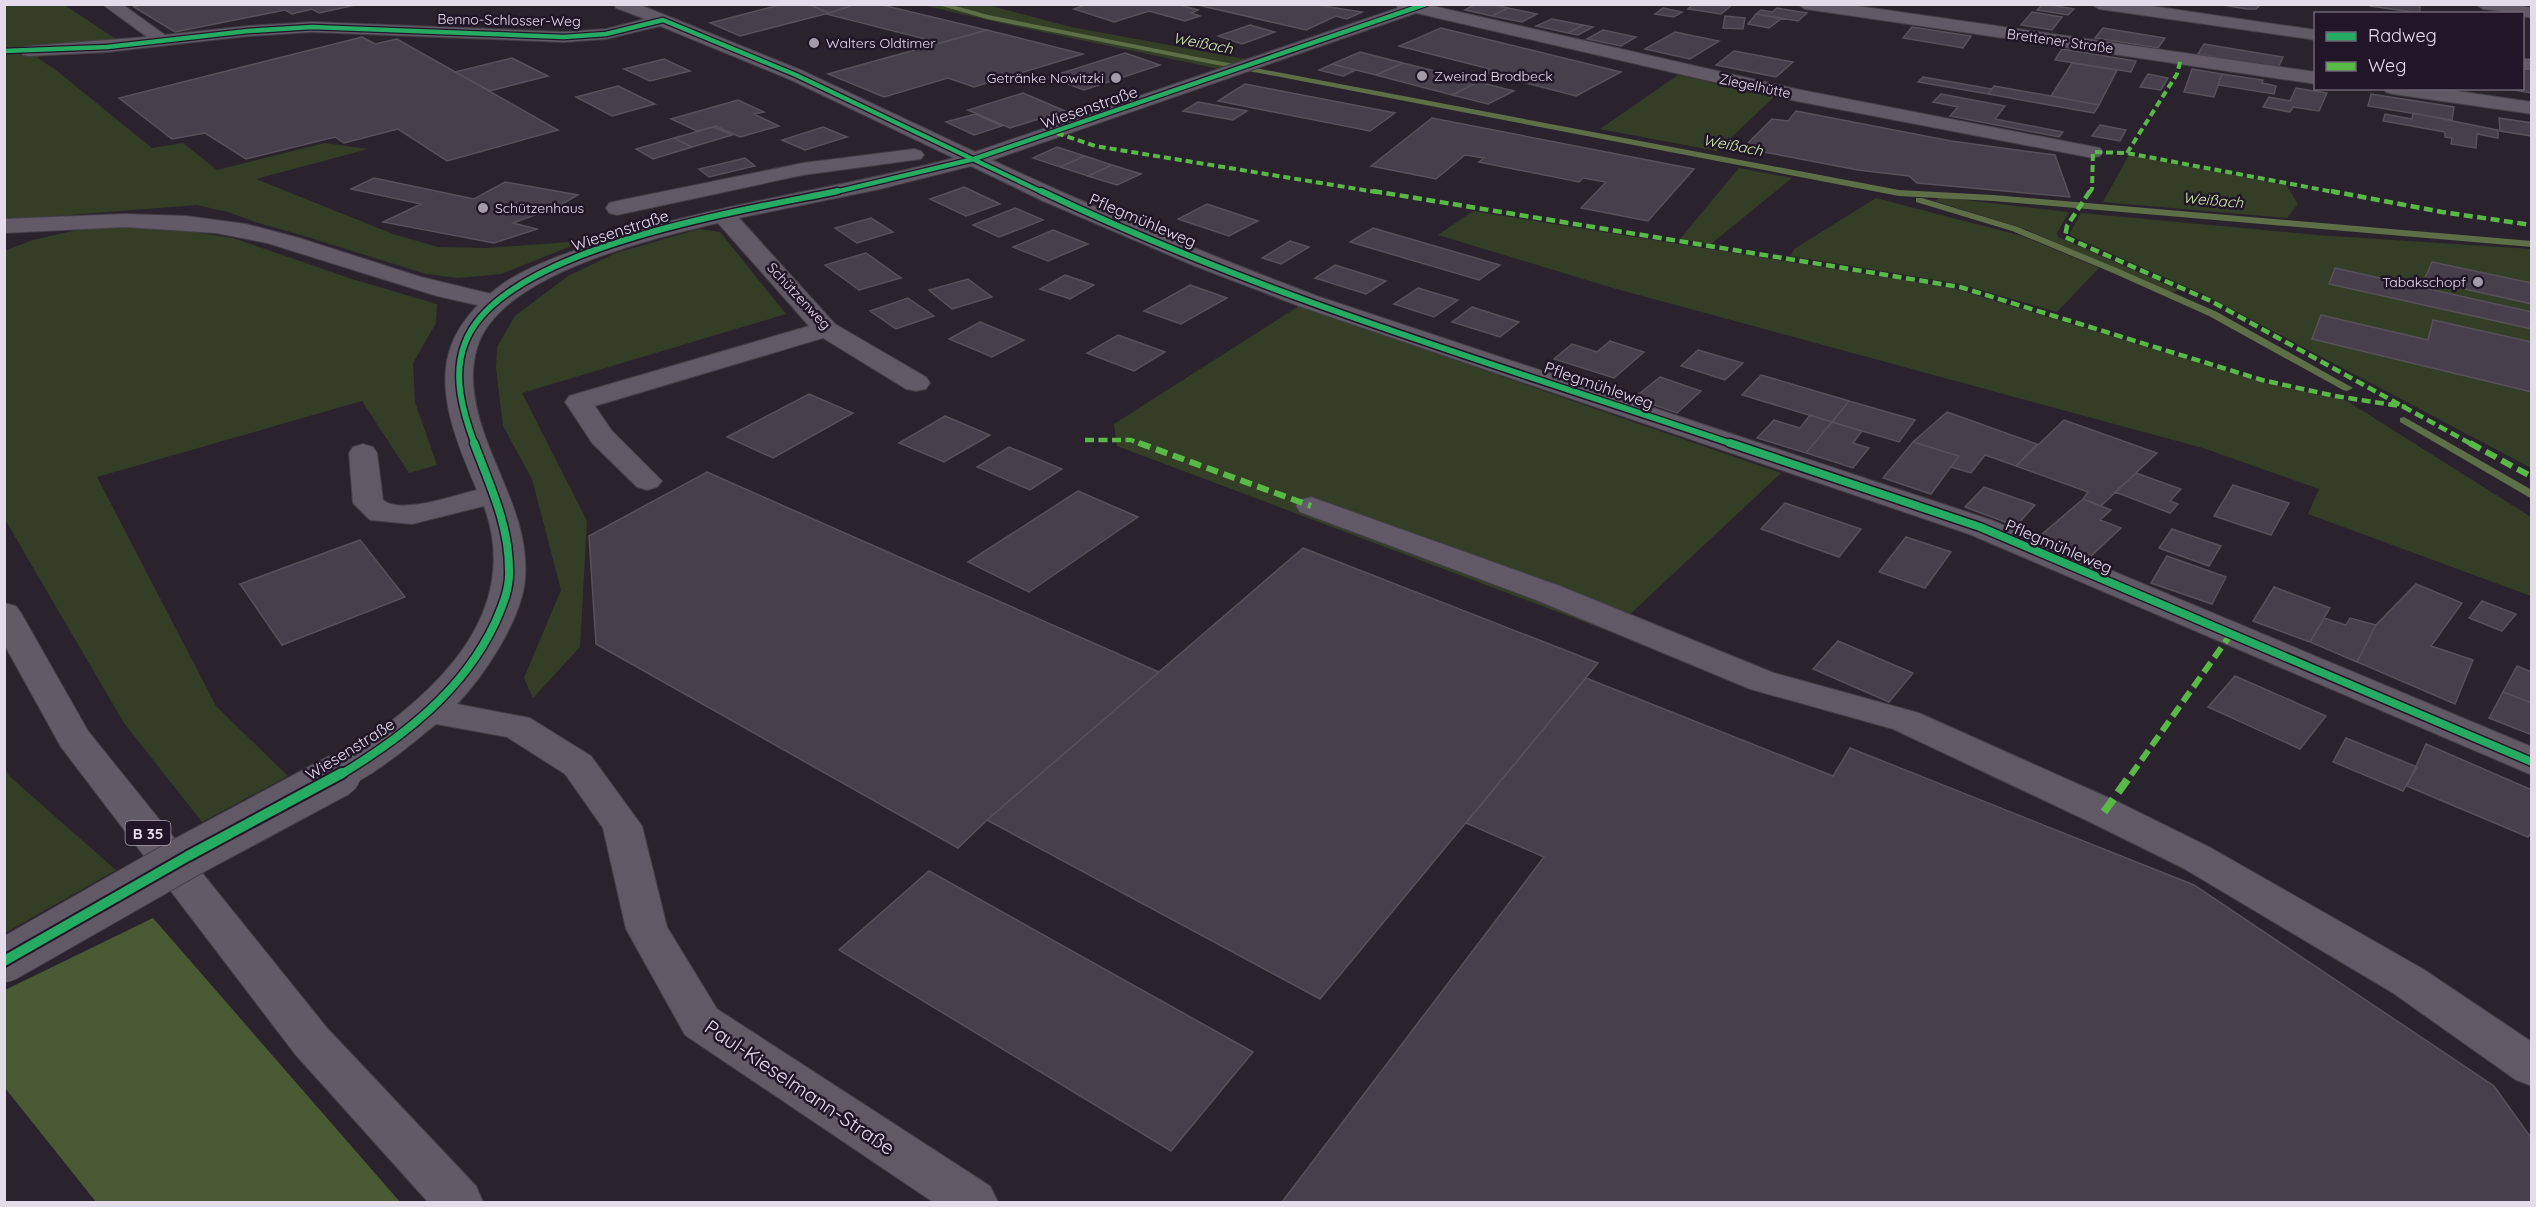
<svg xmlns="http://www.w3.org/2000/svg" width="2536" height="1207" font-family="Quicksand,sans-serif">
  <style>
    .green { fill: #343e26 }
    .forest { fill: #485933 }
    .lines { fill: none; stroke-linecap: round; stroke-linejoin: round }
    .stream { fill: #5e6f47; fill-rule: evenodd }
    .building { fill: #473f4c; stroke: #57515b; stroke-width: 1.5 }
    .minor-casing { stroke: #433e47; stroke-width: 2 }
    .major-casing { stroke: #433e47; stroke-width: 2 }
    .minor { fill: #615965; fill-rule: evenodd }
    .major { fill: #635a68; fill-rule: evenodd }
    .minor-bridge-casing { stroke: #433e47; stroke-width: 45; stroke-linecap: butt }
    .minor-bridge { stroke: #615965; stroke-width: 43 }
    .quiet-far3 { stroke: #58b947; stroke-width: 4; stroke-dasharray: 7 4; stroke-linecap: butt }
    .quiet-far2 { stroke: #58b947; stroke-width: 4.5; stroke-dasharray: 9 4.5; stroke-linecap: butt }
    .quiet-far1 { stroke: #58b947; stroke-width: 6; stroke-dasharray: 12 6; stroke-linecap: butt }
    .quiet { stroke: #58b947; stroke-width: 8; stroke-dasharray: 16 8; stroke-linecap: butt }
    .cycleway-far3-casing { stroke: #211528; stroke-width: 7 }
    .cycleway-far2-casing { stroke: #211528; stroke-width: 9 }
    .cycleway-far1-casing { stroke: #211528; stroke-width: 11 }
    .cycleway-casing { stroke: #211528; stroke-width: 14 }
    .cycleway-far3 { stroke: #26ab63; stroke-width: 4.5 }
    .cycleway-far2 { stroke: #26ab63; stroke-width: 6 }
    .cycleway-far1 { stroke: #26ab63; stroke-width: 8 }
    .cycleway { stroke: #26ab63; stroke-width: 10 }
    .poi-dot { fill: #a39ba8; stroke: #211528; stroke-width: 2 }
    .labels { text-anchor: middle; dominant-baseline: central; stroke-width: 5; stroke-linejoin: round; paint-order: stroke }
    .far-street-label { font-size: 14px; fill: #e4dcea; stroke: #211528 }
    .far-poi-label { font-size: 14px; fill: #e4dcea; stroke: #211528; text-anchor: start }
    .far-water-label { font-size: 15px; font-style: italic; fill: #cff0a7; stroke: #211528 }
    .shield { fill: #211528; stroke: #aaa0b0; stroke-width: 1.5 }
    .shield-label { font-size: 15px; font-weight: bold; fill: #e4dcea }
    .street-label { font-size: 16px; fill: #e4dcea; stroke: #211528 }
    .near-street-label { font-size: 20px; fill: #e4dcea; stroke: #211528 }
  </style>
  <rect width="100%" height="100%" fill="#2a232d"/>
  <path class="green" d="M63,4L119,41L42,47L38,58L57,71L152,148L183,143L217,170L325,143L368,149L256,179L393,234L438,247L486,248L584,241L501,274L458,278L426,274L298,234L258,223L228,212L197,205L5,220V5Z
    M922,5H988L1071,27L1245,59L1219,69L1019,27Z
    M1678,75H1679L1774,97L1717,151L1600,129Z
    M2129,155L2286,185L2298,204L2287,218L2103,202Z
    M1739,168L1792,178L1711,244L1680,239Z
    M1940,197L2069,212L2057,233L2058,237L2179,290L2170,293L2025,229L1935,201Z
    M1876,198L2022,236L2099,268L2057,312L1960,284L1791,256L1794,249Z
    M1473,211L1953,288L2262,382L2347,401L2531,517V596L2308,514L2319,489L2203,448L1613,288L1438,235Z
    M2081,213L2317,235L2531,249V468L2205,295L2069,235Z
    M86,228H166L233,238L352,279L437,304L436,323L413,363L415,402L437,465L409,473L362,401L97,477L216,706L288,776L202,822L124,723L7,523L4,516V251L33,240Z
    M699,229L720,232L786,314L522,393L587,521L580,647L533,698L524,678L561,590L532,479L503,426L496,368L497,347L515,316L568,276L616,253Z
    M1299,306L1781,473L1611,632L1117,446L1114,424Z
    M4,765L9,776L116,870L5,933Z"/>
  <path class="forest" d="M153,918L400,1202H96L5,1088V990Z"/>
  <g class="lines">
    <path class="stream" d="M935,4H948L988,15L1197,57L1899,190L1993,195L2532,241V247L1993,201L1899,196L1197,61L987,19Z
      M1916,198H1922L2018,227L2119,269L2217,312L2353,388L2347,391L2343,390L2209,316L2113,273L2012,231L1916,202Z
      M2404,417L2532,490V499L2400,422V418Z"/>
  </g>
  <path class="building" d="M145,4H360L319,13L312,9L292,14L285,10L175,32L134,7Z
    M783,4H808L829,13L740,36L710,23Z
    M808,4H857L829,13Z
    M857,4H878L987,30L941,43L826,14Z
    M1088,4H1176L1198,10L1191,13L1200,16L1185,21L1149,11L1114,22L1074,9Z
    M1201,4H1311L1362,12L1347,19L1336,16L1306,30L1198,5Z
    M1476,4H1491L1508,8L1492,16L1465,10Z
    M1693,4H1733L1721,14L1688,9Z
    M2043,4H2045L2074,9L2068,15L2037,10Z
    M2217,4H2261L2256,9H2247Z
    M2370,4H2420V13L2370,6Z
    M1508,8L1537,14L1522,22L1492,16Z
    M1663,8L1682,12L1674,17L1655,14Z
    M1777,8L1807,13L1798,21L1756,14L1761,10L1772,12Z
    M2032,12L2062,17L2052,30L2021,25Z
    M1756,14L1782,18L1769,28L1748,24Z
    M1725,16L1745,18L1743,29L1723,28Z
    M1552,19L1583,25L1568,33L1536,26Z
    M1250,25L1275,32L1242,44L1218,36Z
    M1583,25L1593,27L1578,35L1568,33Z
    M1912,27L1971,36L1963,48L1903,38Z
    M1441,28L1621,72L1576,96L1484,72L1490,69L1399,46Z
    M2103,28L2165,38L2158,48L2095,38Z
    M987,30L1083,54L974,87L948,78L884,97L828,74Z
    M1603,30L1636,37L1621,46L1587,39Z
    M1675,32L1719,41L1690,59L1645,49Z
    M362,37L375,44L397,39L558,130L447,161L398,129L344,143L335,137L246,159L205,133L172,139L119,98Z
    M2204,44L2283,57L2278,68L2198,54Z
    M2062,49L2136,61L2131,72L2055,60Z
    M1734,51L1793,62L1776,77L1716,65Z
    M1360,52L1403,63L1376,75L1332,64Z
    M1125,53L1160,65L1084,90L1049,77Z
    M512,58L548,76L490,91L455,72Z
    M664,59L690,71L650,81L624,69Z
    M1403,63L1478,82L1452,95L1376,75Z
    M2072,63L2117,70L2099,105L2051,96Z
    M1332,64L1356,70L1343,76L1319,70Z
    M2192,69L2222,74L2214,97L2184,92Z
    M2522,69L2532,70V93L2504,88H2522Z
    M2148,74L2168,78L2161,90L2140,87Z
    M2222,74L2263,80L2262,83L2276,86L2274,94L2218,85Z
    M1923,77L1992,89L1988,94L1918,82Z
    M1478,82L1514,91L1488,104L1452,95Z
    M1245,84L1395,113L1370,131L1218,101Z
    M618,86L655,104L612,116L576,97Z
    M1994,86L2051,96L2099,105L2094,113L1988,94Z
    M2296,88L2327,93L2319,111L2293,107L2290,112L2263,107L2269,97L2290,101Z
    M1023,93L1065,111L1010,128L968,110Z
    M1941,94L2005,106L1995,119L2063,132L2059,137L1950,116L1958,107L1933,102Z
    M2371,94L2454,107L2452,120L2368,106Z
    M738,100L764,112L754,114L779,126L740,137L716,126L697,131L671,119Z
    M1198,102L1247,111L1233,120L1183,111Z
    M1796,111L1951,141L2055,155L2070,197L1917,183L1909,176L1858,170L1743,148L1772,119L1788,121Z
    M2413,113L2498,130V138L2477,134L2476,148L2451,144L2452,138L2445,137V132L2383,121L2385,114L2412,119Z
    M975,114L1002,126L974,135L946,122Z
    M1432,118L1694,169L1648,221L1581,208L1606,182L1583,178L1579,182L1479,162L1484,158L1465,155L1436,179L1371,166Z
    M2499,118L2532,123V136L2500,131Z
    M2100,125L2126,130L2120,141L2092,136Z
    M714,127L732,135L692,147L674,138Z
    M823,127L847,137L805,150L782,140Z
    M674,138L692,147L653,159L636,149Z
    M1057,147L1085,156L1060,167L1033,158Z
    M1085,156L1112,165L1088,176L1060,167Z
    M745,158L755,166L709,177L699,169Z
    M1112,165L1141,174L1117,185L1088,176Z
    M374,178L474,199L505,182L578,195L545,214L540,213L513,223L537,229L494,243L383,222L421,204L351,189Z
    M964,187L1000,204L966,216L930,199Z
    M1207,204L1258,221L1229,236L1178,219Z
    M1015,208L1043,220L999,237L973,225Z
    M871,218L893,232L857,243L835,228Z
    M1373,228L1500,265L1479,280L1350,242Z
    M1053,230L1088,244L1048,261L1013,247Z
    M1290,241L1309,247L1281,264L1262,258Z
    M866,253L901,278L859,290L825,265Z
    M2432,262L2532,283V304L2424,280Z
    M1335,265L1386,281L1366,294L1315,278Z
    M2335,268L2532,312V329L2329,284Z
    M1065,275L1094,285L1070,299L1040,289Z
    M968,279L992,297L952,309L929,290Z
    M1190,285L1227,298L1181,324L1144,311Z
    M1418,288L1458,300L1434,317L1394,304Z
    M908,298L934,316L896,329L870,311Z
    M1472,307L1519,322L1500,337L1452,322Z
    M2321,315L2428,340L2433,320L2532,342V392L2312,339Z
    M980,322L1024,340L992,357L949,339Z
    M1118,335L1165,352L1134,371L1087,353Z
    M1610,341L1644,352L1614,378L1554,359L1572,344L1597,352Z
    M1698,350L1743,363L1725,380L1681,366Z
    M1761,375L1849,401L1832,422L1742,395Z
    M1660,377L1701,391L1677,413L1634,398Z
    M809,394L853,413L773,458L727,437Z
    M1849,401L1915,420L1899,442L1832,422Z
    M1947,412L2037,444L2016,466L1985,455L1971,473L1951,467L1959,456L1913,442Z
    M1810,415L1832,422L1806,453L1757,438L1774,420L1800,428Z
    M945,416L990,435L944,462L899,443Z
    M2064,420L2157,453L2101,506L2083,499L2088,492L2016,466Z
    M1832,422L1862,431L1853,443L1869,448L1853,468L1806,453Z
    M1913,442L1959,456L1931,494L1883,478Z
    M1009,447L1062,469L1030,490L977,467Z
    M707,472L1159,672L987,820L958,848L596,644L589,536Z
    M2136,473L2181,489L2170,501L2178,504L2170,513L2115,492Z
    M2233,485L2289,503L2271,535L2214,516Z
    M1984,487L2035,505L2016,526L1965,507Z
    M1078,491L1138,517L1029,592L968,562Z
    M2083,499L2111,510L2100,520L2121,528L2091,556L2041,535Z
    M1785,503L1861,529L1839,557L1761,529Z
    M2172,529L2221,546L2209,566L2159,548Z
    M1906,537L1951,552L1925,588L1879,572Z
    M360,540L405,597L282,645L240,584Z
    M1303,548L1598,663L1320,999L987,820Z
    M2167,556L2226,577L2212,604L2151,583Z
    M2416,584L2462,603L2431,646L2473,660L2455,704L2357,662L2376,625Z
    M2274,587L2330,608L2310,642L2253,621Z
    M2482,601L2516,614L2502,631L2469,618Z
    M2324,618L2346,625L2350,618L2376,625L2357,662L2310,642Z
    M1838,641L1913,673L1889,702L1813,669Z
    M2517,666L2532,672V703L2503,692Z
    M2235,676L2326,716L2300,749L2208,707Z
    M1586,678L1833,776L1850,748L2194,885L2494,1086L2532,1139V1202H1282L1544,857L1466,823Z
    M2503,692L2532,703V735L2489,718Z
    M2346,738L2417,767L2403,791L2333,762Z
    M2426,744L2532,790V832L2528,837L2407,786Z
    M929,871L1253,1052L1171,1151L839,950Z"/>
  <g class="lines">
    <defs>
      <path id="minor" d="M102,4H122L165,35L248,26L312,22L564,32L606,29L645,19L616,8L614,4H638L803,71L975,152L1398,8L1396,4H1434L1433,6L1796,89L2100,148L2103,152L2100,156L2093,158L1796,101L1416,13L992,160C1098,210 1207,254 1317,296L1991,520L2532,747V775L1969,534L1299,306L1195,266L1043,201L971,166L880,189L739,218L835,324L926,377L930,383L926,389L916,391L906,389L823,338L595,406L612,431L662,481L657,487L647,490L637,487L592,443L565,402L569,396L809,326L718,223C651,239 499,274 477,348C468,377 475,408 485,436C502,484 529,526 525,579C522,619 484,676 457,704L530,718L591,756L642,826L667,927L717,1009L990,1186L998,1202H933L685,1035L626,929L603,828L565,774L507,737L436,724C419,738 360,788 339,788C335,788 330,785 326,784L320,775L326,766C414,711 528,626 484,506L412,524L370,520L353,503L349,453L353,447L363,444L373,447L377,453L383,500C401,515 455,495 477,490C459,448 434,392 451,346C461,319 485,295 510,279C542,260 579,249 615,237C726,202 842,188 954,158L789,79L660,26L606,39L564,42L312,32L248,36L107,52L29,56L23,55L20,51L23,47L29,46L147,37Z
        M1797,4H1844L2316,72V84L1805,9Z
        M2091,4H2138L2316,30V40L2099,9Z
        M2475,4H2513L2532,8V18L2522,16V14L2483,9Z
        M2522,59H2532V70H2522Z
        M2384,88H2437L2532,102V114L2393,94L2386,92Z
        M914,149L921,151L924,155L921,159L803,175L617,215L609,213L606,208L609,203L617,201L803,163Z
        M1311,497L1560,586L1774,673L1919,713L2118,802L2211,848L2423,969L2532,1042V1086L2516,1080L2393,993L2183,868L2090,822L1893,729L1750,689L1536,600L1300,512L1296,506L1300,500Z"/>
      <path id="major" d="M125,214L186,216L246,224L299,238L421,277L504,297L507,302L504,307L495,309L437,296L267,243L216,233L125,227L4,233V219Z
        M4,603L16,606L21,613L88,731L327,1028L476,1186L483,1202H428L295,1054L61,747L4,644Z"/>
    </defs>
    <use href="#minor" class="minor-casing"/>
    <use href="#major" class="major-casing"/>
    <use href="#minor" class="minor"/>
    <use href="#major" class="major"/>
    <defs>
      <path id="minor-bridge" d="M4,961L188,856L339,775"/>
    </defs>
    <use href="#minor-bridge" class="minor-bridge-casing"/>
    <use href="#minor-bridge" class="minor-bridge"/>
    <path class="quiet-far3" d="M1057,133L1095,146L1382,193
      M2127,153L2177,74L2181,58
      M2089,193L2092,189L2093,152L2127,153L2339,193"/>
    <path class="quiet-far2" d="M1373,191L1960,287L2262,380L2335,396L2406,407
      M2090,191L2067,226L2065,237L2211,301L2473,445
      M2331,191L2442,212L2532,225
      M1085,440H1131L1143,445"/>
    <path class="quiet-far1" d="M1139,443L1311,506
      M2470,443L2532,477
      M2131,775L2231,634"/>
    <path class="quiet" d="M2104,812L2132,773"/>
    <defs>
      <path id="cycleway-far3" d="M4,51L107,47L248,31L312,27L564,37L606,34L663,20L796,75L1044,193
        M831,193L974,159L1426,4"/>
      <path id="cycleway-far2" d="M1041,191C1263,297 1502,366 1735,445
        M475,445C463,413 452,376 465,343C501,247 747,210 838,191"/>
      <path id="cycleway-far1" d="M1730,443L1980,527L2532,762
        M340,775C403,737 463,691 495,623C502,607 510,589 509,570C509,524 490,486 474,443"/>
      <path id="cycleway" d="M4,961L188,856L342,773"/>
    </defs>
    <use href="#cycleway-far3" class="cycleway-far3-casing"/>
    <use href="#cycleway-far2" class="cycleway-far2-casing"/>
    <use href="#cycleway-far1" class="cycleway-far1-casing"/>
    <use href="#cycleway" class="cycleway-casing"/>
    <use href="#cycleway-far3" class="cycleway-far3"/>
    <use href="#cycleway-far2" class="cycleway-far2"/>
    <use href="#cycleway-far1" class="cycleway-far1"/>
    <use href="#cycleway" class="cycleway"/>
  </g>
  <g class="poi-dot">
    <circle cx="814" cy="43" r="6"/>
    <circle cx="1422" cy="76" r="6"/>
    <circle cx="1116" cy="78" r="6"/>
    <circle cx="483" cy="208" r="6"/>
    <circle cx="2478" cy="282" r="6"/>
  </g>
  <g class="labels">
    <g class="far-street-label">
      <text transform="translate(509 20) rotate(1)">Benno-Schlosser-Weg</text>
      <text transform="translate(2060 41) rotate(8)">Brettener Straße</text>
      <text transform="translate(1755 86) rotate(12)">Ziegelhütte</text>
      <text transform="translate(799 296) rotate(47)">Schützenweg</text>
    </g>
    <g class="far-poi-label">
      <text x="826" y="43">Walters Oldtimer</text>
      <text x="1434" y="76">Zweirad Brodbeck</text>
      <text x="1104" y="78" text-anchor="end">Getränke Nowitzki</text>
      <text x="495" y="208">Schützenhaus</text>
      <text x="2466" y="282" text-anchor="end">Tabakschopf</text>
    </g>
    <g class="far-water-label">
      <text transform="translate(1203 43) rotate(11)">Weißach</text>
      <text transform="translate(1733 145) rotate(11)">Weißach</text>
      <text transform="translate(2213 200) rotate(5)">Weißach</text>
    </g>
    <rect class="shield" x="125.5" y="821" width="45" height="24" rx="4.5"/>
    <g class="shield-label">
      <text x="148" y="833">B 35</text>
    </g>
    <g class="street-label">
      <text transform="translate(1089 107) rotate(-19)">Wiesenstraße</text>
      <text transform="translate(1143 220) rotate(23)">Pflegmühleweg</text>
      <text transform="translate(620 230) rotate(-18)">Wiesenstraße</text>
      <text transform="translate(1599 385) rotate(19)">Pflegmühleweg</text>
      <text transform="translate(2059 546) rotate(23)">Pflegmühleweg</text>
      <text transform="translate(350 749) rotate(-32)">Wiesenstraße</text>
    </g>
    <g class="near-street-label">
      <text transform="translate(800 1087) rotate(34)">Paul-Kieselmann-Straße</text>
    </g>
  </g>
  <rect width="2536" height="1207" fill="none" stroke="#e4dcea" stroke-width="12"/>
  <rect x="2314" y="12" width="210" height="78" fill="#211528" stroke="#6f6576" stroke-width="1.5"/>
  <rect x="2326" y="32" width="30" height="9" fill="#26ab63" stroke="#6f6576" stroke-width="1.5"/>
  <text x="2368" y="42" font-size="18" fill="#e4dcea">Radweg</text>
  <rect x="2326" y="62" width="30" height="9" fill="#58b947" stroke="#6f6576" stroke-width="1.5"/>
  <text x="2368" y="72" font-size="18" fill="#e4dcea">Weg</text>
</svg>
